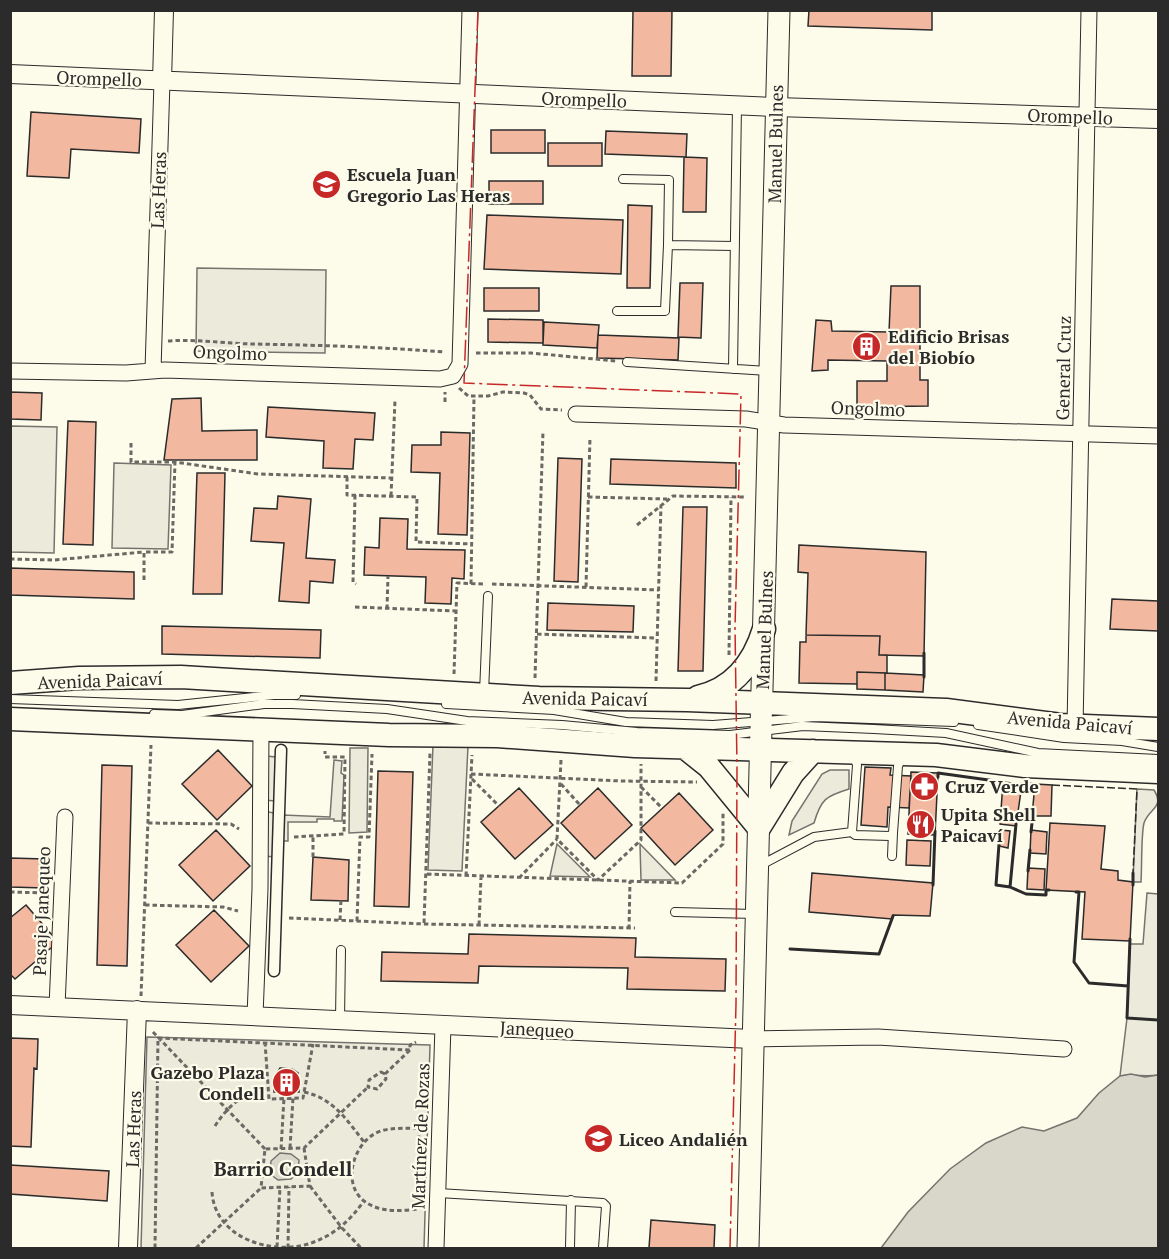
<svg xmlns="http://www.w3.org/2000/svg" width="1169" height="1259" font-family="'PT Serif',serif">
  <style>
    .green { fill: #ecebdb; stroke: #74746e; stroke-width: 1.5 }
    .water { fill: #d8d7c9; stroke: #74746e; stroke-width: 1.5 }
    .building { fill: #f2b8a0; stroke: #2b2b2b; stroke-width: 1.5 }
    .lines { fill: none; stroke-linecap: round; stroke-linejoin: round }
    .service-casing { stroke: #2b2b2b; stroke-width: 10 }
    .pedestrian-casing { stroke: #2b2b2b; stroke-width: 13 }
    .minor-casing { stroke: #2b2b2b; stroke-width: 17 }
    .tertiary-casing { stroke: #2b2b2b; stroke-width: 20 }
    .secondary-casing { stroke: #2b2b2b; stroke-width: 23 }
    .primary-casing { stroke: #2b2b2b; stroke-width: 25 }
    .path { stroke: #6a6964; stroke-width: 3; stroke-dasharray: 4.5 3; stroke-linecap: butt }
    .service { stroke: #fdfbea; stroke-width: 8 }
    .pedestrian { stroke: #fdfbea; stroke-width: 10 }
    .minor { stroke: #fdfbea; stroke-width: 15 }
    .tertiary { stroke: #fdfbea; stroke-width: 18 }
    .secondary { stroke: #fdfbea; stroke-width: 21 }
    .primary { stroke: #fdfbea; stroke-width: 22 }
    .fence { stroke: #2b2b2b; stroke-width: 1.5; stroke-dasharray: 8 3; stroke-linecap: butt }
    .wall { stroke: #2b2b2b; stroke-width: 3 }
    .power { stroke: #c62828; stroke-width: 1.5; stroke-dasharray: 21 4.5 3 4.5; stroke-linecap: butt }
    .labels { text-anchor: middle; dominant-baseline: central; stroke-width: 4.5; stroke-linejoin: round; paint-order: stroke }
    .street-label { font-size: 18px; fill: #2b2b2b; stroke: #fdfbea }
    .poi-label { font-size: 18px; font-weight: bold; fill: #2b2b2b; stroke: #fdfbea; text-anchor: start }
    .neighbourhood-label { font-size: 20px; font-weight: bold; fill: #2b2b2b; stroke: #fdfbea }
  </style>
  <rect width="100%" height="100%" fill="#fdfbea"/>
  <path class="green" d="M197,268L326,270L325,353L196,351Z
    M11,426L57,427L54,553L11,552Z
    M114,463L171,465L168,549L112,548Z
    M433,745L468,746L462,871L428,870Z
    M350,748H368L367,832L349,833Z
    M266,756L276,757L275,801L264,800Z
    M334,760L342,761L341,773L344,775L342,821H334V819H317V822H288V841H282L283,815L330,817Z
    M830,770H849V789C826,796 821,799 814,823L789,835L792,821L822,774Z
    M1137,789L1154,790C1165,808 1149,808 1144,823C1141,835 1142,868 1141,882H1133Z
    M264,811L274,813L275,857L264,856Z
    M557,844L590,877L550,876Z
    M640,844L675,880H641Z
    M1147,893L1158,894V1075C1145,1077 1134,1074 1120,1076L1127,1018L1130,944H1143Z
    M147,1037L430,1045L424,1248H141Z"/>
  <path class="water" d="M1131,1074L1145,1077L1158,1075V1248H881L908,1212L950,1169L986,1143L1022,1127L1044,1131L1077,1118L1099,1093L1120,1076Z
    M280,1153L291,1154L299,1160L298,1172L291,1179L278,1180L270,1174L271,1161Z"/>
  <path class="building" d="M633,10H672L671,76H632Z
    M809,10H932V30L808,26Z
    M31,112L141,119L139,153L71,149L69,178L27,176Z
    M491,130H545V153H491Z
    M606,131L687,134L686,157L605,154Z
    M548,143H602V166H548Z
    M684,157L707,158L706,212H683Z
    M489,181H543V204H489Z
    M628,205L652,206L650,288H627Z
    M487,215L623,220L621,274L484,269Z
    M680,283H703L701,338L678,337Z
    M891,286H920V380H928V406L857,407V381H887V361L828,360V370L812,371L816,320L831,321L832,331L889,332Z
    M484,288H539V311H484Z
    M488,319L543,320V343L488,342Z
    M544,322L599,325L597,348L543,345Z
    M598,335L679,338L678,360L597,358Z
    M10,392L42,393L41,420L10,419Z
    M201,398L202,431L257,430V460H164L172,399Z
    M268,407L375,413L373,440L355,439L353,469L323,468L324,441L266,437Z
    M68,421L96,422L93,545L63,544Z
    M441,432L470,433L467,535L438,534L440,473L411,472L412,445H441Z
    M558,458L582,459L578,582L554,581Z
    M611,459L736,463V488L610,484Z
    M197,473H225L222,594H193Z
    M278,496L311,499L306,558L335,560L333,583L310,581L309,603L279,601L284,543L251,541L254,508L277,509Z
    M683,507H707L703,671H678Z
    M380,518L408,519L407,549L465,550L464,579L452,578L451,604L425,603L426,577L364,575L365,547L379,548Z
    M799,545L926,552L924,656L879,655L880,636L806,635L808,573L798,572Z
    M10,568L134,572V599L10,595Z
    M1112,599L1158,601V631L1110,629Z
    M548,603L634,606L633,632L547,630Z
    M162,626L321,630L320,658L162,654Z
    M806,635L880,636L879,655H887V673L857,672V684L799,683L800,642H806Z
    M857,672L885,673V690L857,689Z
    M885,673L924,675L923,692L885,690Z
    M218,750L252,786L217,820L182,784Z
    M102,765L132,766L127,966L97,965Z
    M865,767L891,768L890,775L911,776L909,808L888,807L887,827L861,825Z
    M378,771L413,772L409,907L374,906Z
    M911,772L938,773L935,835L908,834Z
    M1003,782L1022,784L1016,826L1000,824Z
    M1035,784L1052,785L1051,816H1032Z
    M519,788L553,825L515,859L481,822Z
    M598,788L632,825L595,859L561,823Z
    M679,793L713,830L675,865L641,828Z
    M1050,823L1105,826L1101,869L1118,871V880L1133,882L1130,941L1082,939L1085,892L1046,890Z
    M216,830L250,866L213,901L179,865Z
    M1001,830L1010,831L1008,848L999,846Z
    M1031,830L1047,832L1046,854L1030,853Z
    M907,840L931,841L930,866L906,865Z
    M313,857L349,860L348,901L311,900Z
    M10,858L45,859L44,888L10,887Z
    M1028,868L1045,869L1044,890L1027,889Z
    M812,873L933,883L930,916L893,915L892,919L809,912Z
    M26,905L58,942L15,979L10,974V918Z
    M214,910L249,946L211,982L176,945Z
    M469,934L636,938L635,957L726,959L725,991L627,989L628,968L479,966L478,983L381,981L382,952L468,954Z
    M10,1038L38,1039L37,1069L34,1068L31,1147L10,1146Z
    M280,1068L292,1069L298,1073L299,1092H274V1079Z
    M10,1165L109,1171L107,1201L10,1194Z
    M651,1220L715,1225L714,1248H649Z"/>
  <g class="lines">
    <defs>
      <path id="service" d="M623,179L669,180L668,245
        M617,311H665L668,245L735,246
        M627,362L769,371
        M733,369L737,106
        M484,693L488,596
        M10,699L178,705L274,695H296
        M446,704L554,710L626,722L713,725L815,717L954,722
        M154,714L182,715L264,704H292L387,709L467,721L562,725L637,732L730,735L803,726L874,729L946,733L1038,753L1158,759
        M978,725L1064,738L1122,741L1158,747
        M854,756L857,765L852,832L855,835L890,836L893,833L898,766L903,756
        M892,856L893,833
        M759,866L814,837L852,832
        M675,912L755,914
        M340,1020L341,950
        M438,1193L603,1203L606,1206L603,1248
        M570,1248L571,1200"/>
      <path id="pedestrian" d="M274,971L281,750"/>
      <path id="minor" d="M153,370L162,81
        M10,371L126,373L165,370L440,379L453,376L460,364L470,10
        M576,414L746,419L784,425L1158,436
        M1075,727L1089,10
        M57,1007L65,817
        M255,1016L260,889L261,729
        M752,1039L878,1037L1064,1049
        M436,1248L443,1025"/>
      <path id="tertiary" d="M10,74L776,107L1158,119
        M162,81L164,10
        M10,1005L752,1039
        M128,1248L137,1010"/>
      <path id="secondary" d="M748,1248L779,10"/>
      <path id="primary" d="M10,683L79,678L181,677L539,698L687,700L946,710L1061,725L1158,729
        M698,697C734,689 754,662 764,629
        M10,719L389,735L497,736L635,746L936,755L1025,766L1158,772
        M684,747L709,767L759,828L793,773L813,751"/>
    </defs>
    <use href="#service" class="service-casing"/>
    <use href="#pedestrian" class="pedestrian-casing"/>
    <use href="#minor" class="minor-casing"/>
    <use href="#tertiary" class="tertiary-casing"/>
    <use href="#secondary" class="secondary-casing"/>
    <use href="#primary" class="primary-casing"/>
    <path class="path" d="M168,341C195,339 223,343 251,344C316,345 381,347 445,352
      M476,353H531L616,361
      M459,388L468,396H488L503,392L524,393L530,395L541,409L562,410
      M445,402V392
      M131,443V462H175L258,474L392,478
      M347,477V495L417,497L416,542L472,544
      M355,495L353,582L356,584
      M391,496L395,400
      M588,497L667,499
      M637,525L673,496L744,497
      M10,559L54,560L144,552
      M144,580V552H172L175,462
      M471,584L474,396
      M492,584L659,590
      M586,587L590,437
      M355,607L456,611
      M387,609L388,576
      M537,634L657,638
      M729,655L731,497
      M454,674L457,583L486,584
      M535,678L543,431
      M656,681L661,505
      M561,760L557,839L598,880L641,840V764
      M471,774L621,781L697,782
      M472,779L499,806
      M561,784L580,805
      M641,787L662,808
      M148,823L231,824L239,829
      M294,837L344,834L345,757H325V751
      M313,857V836
      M427,874L682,883L723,844V812
      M466,876L472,755
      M519,878L557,839
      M10,892L48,893
      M145,905L223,907L238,911
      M289,918L424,924L635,928
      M340,920L341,900
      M357,921L360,837H369L372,754
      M424,923L430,753
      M479,925L481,877
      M629,929L630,881
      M141,996L151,745
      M153,1032L265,1149
      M265,1042L269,1099L303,1098L313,1044
      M381,1072L385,1074L386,1079L377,1089L368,1087L369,1080Z
      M385,1074L410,1050V1045L416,1042
      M304,1092C333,1098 347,1120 364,1142
      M215,1126C227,1107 245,1090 269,1089
      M419,1128L418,1209C400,1211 380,1213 364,1201C340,1182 355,1139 381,1131C393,1127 406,1129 419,1128Z
      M290,1148L293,1098
      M304,1148L310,1186L261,1188L265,1149L304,1148L368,1087
      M281,1149L284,1098
      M310,1186L342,1228L361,1248
      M212,1192C215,1240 276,1257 314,1242C337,1233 350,1220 364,1201
      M277,1247L280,1187
      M155,1248L158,1038L410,1050
      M196,1248L261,1188
      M288,1248L289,1187"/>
    <use href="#service" class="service"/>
    <use href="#pedestrian" class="pedestrian"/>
    <use href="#minor" class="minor"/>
    <use href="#tertiary" class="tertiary"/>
    <use href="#secondary" class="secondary"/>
    <use href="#primary" class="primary"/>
    <path class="fence" d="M1052,785L1137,789L1133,873"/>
    <path class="wall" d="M924,677V653
      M938,777V773L1003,782V784
      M1021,786L1022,784H1035L1034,787
      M1031,832L1033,814
      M999,844L996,885L1010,887L1026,894L1046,895V890H1049
      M1028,871L1030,850
      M933,885L935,831
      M1133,885V873
      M1010,887L1016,824
      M1076,892H1079L1074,962L1089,983L1128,986
      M1130,939L1127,1018L1158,1020
      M790,949L879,954L893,916"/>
    <path class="power" d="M478,10L464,383L741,394L735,627L737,768L736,1004L730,1248"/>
  </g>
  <defs>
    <symbol id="school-disc" viewBox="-11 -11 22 22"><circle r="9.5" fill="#c62828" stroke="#fdfbea"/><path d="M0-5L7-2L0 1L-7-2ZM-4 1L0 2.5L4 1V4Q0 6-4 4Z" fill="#fff"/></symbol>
    <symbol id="building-disc" viewBox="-11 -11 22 22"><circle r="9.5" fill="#c62828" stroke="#fdfbea"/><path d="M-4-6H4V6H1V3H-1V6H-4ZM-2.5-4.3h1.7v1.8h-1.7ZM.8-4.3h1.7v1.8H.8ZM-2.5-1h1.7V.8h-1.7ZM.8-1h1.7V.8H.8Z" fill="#fff"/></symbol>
    <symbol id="pharmacy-disc" viewBox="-11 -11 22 22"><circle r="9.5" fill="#c62828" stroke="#fdfbea"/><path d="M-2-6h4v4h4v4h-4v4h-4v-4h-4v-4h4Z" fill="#fff"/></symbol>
    <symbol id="restaurant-disc" viewBox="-11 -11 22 22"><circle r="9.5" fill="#c62828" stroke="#fdfbea"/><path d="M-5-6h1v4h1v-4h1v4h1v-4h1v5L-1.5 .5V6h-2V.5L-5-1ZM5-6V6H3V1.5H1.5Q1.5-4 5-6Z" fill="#fff"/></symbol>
  </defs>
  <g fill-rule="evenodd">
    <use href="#school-disc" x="310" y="168" width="33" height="33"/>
    <use href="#building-disc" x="850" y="330" width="33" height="33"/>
    <use href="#pharmacy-disc" x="908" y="770" width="33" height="33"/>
    <use href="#restaurant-disc" x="904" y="808" width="33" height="33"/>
    <use href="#building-disc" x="270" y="1066" width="33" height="33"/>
    <use href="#school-disc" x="582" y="1122" width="33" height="33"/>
  </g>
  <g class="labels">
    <g class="street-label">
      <text transform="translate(99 78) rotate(2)">Orompello</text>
      <text transform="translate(584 99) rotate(2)">Orompello</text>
      <text transform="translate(1070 116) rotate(2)">Orompello</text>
      <text transform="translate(775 144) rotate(-89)">Manuel Bulnes</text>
      <text transform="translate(158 190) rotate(-88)">Las Heras</text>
      <text transform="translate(230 352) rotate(2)">Ongolmo</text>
      <text transform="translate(1063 368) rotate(-89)">General Cruz</text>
      <text transform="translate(868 408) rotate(2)">Ongolmo</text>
      <text transform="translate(764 630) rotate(-88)">Manuel Bulnes</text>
      <text transform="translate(100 680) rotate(-2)">Avenida Paicaví</text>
      <text transform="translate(585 698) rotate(1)">Avenida Paicaví</text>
      <text transform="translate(1070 722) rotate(5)">Avenida Paicaví</text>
      <text transform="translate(41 911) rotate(-88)">Pasaje Janequeo</text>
      <text transform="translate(537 1029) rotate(3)">Janequeo</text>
      <text transform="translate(133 1129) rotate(-88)">Las Heras</text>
      <text transform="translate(420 1136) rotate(-88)">Martínez de Rozas</text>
    </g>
    <g class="poi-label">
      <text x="347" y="174">Escuela Juan<tspan x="347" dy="21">Gregorio Las Heras</tspan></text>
      <text x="888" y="336">Edificio Brisas<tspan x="888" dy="21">del Biobío</tspan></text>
      <text x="945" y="786">Cruz Verde</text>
      <text x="941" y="814">Upita Shell<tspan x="941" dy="21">Paicaví</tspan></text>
      <text x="265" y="1072" text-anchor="end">Gazebo Plaza<tspan x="265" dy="21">Condell</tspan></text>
      <text x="619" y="1139">Liceo Andalién</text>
    </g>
    <g class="neighbourhood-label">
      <text x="283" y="1168">Barrio Condell</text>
    </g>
  </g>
  <rect width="1169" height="1259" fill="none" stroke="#2b2b2b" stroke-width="24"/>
</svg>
